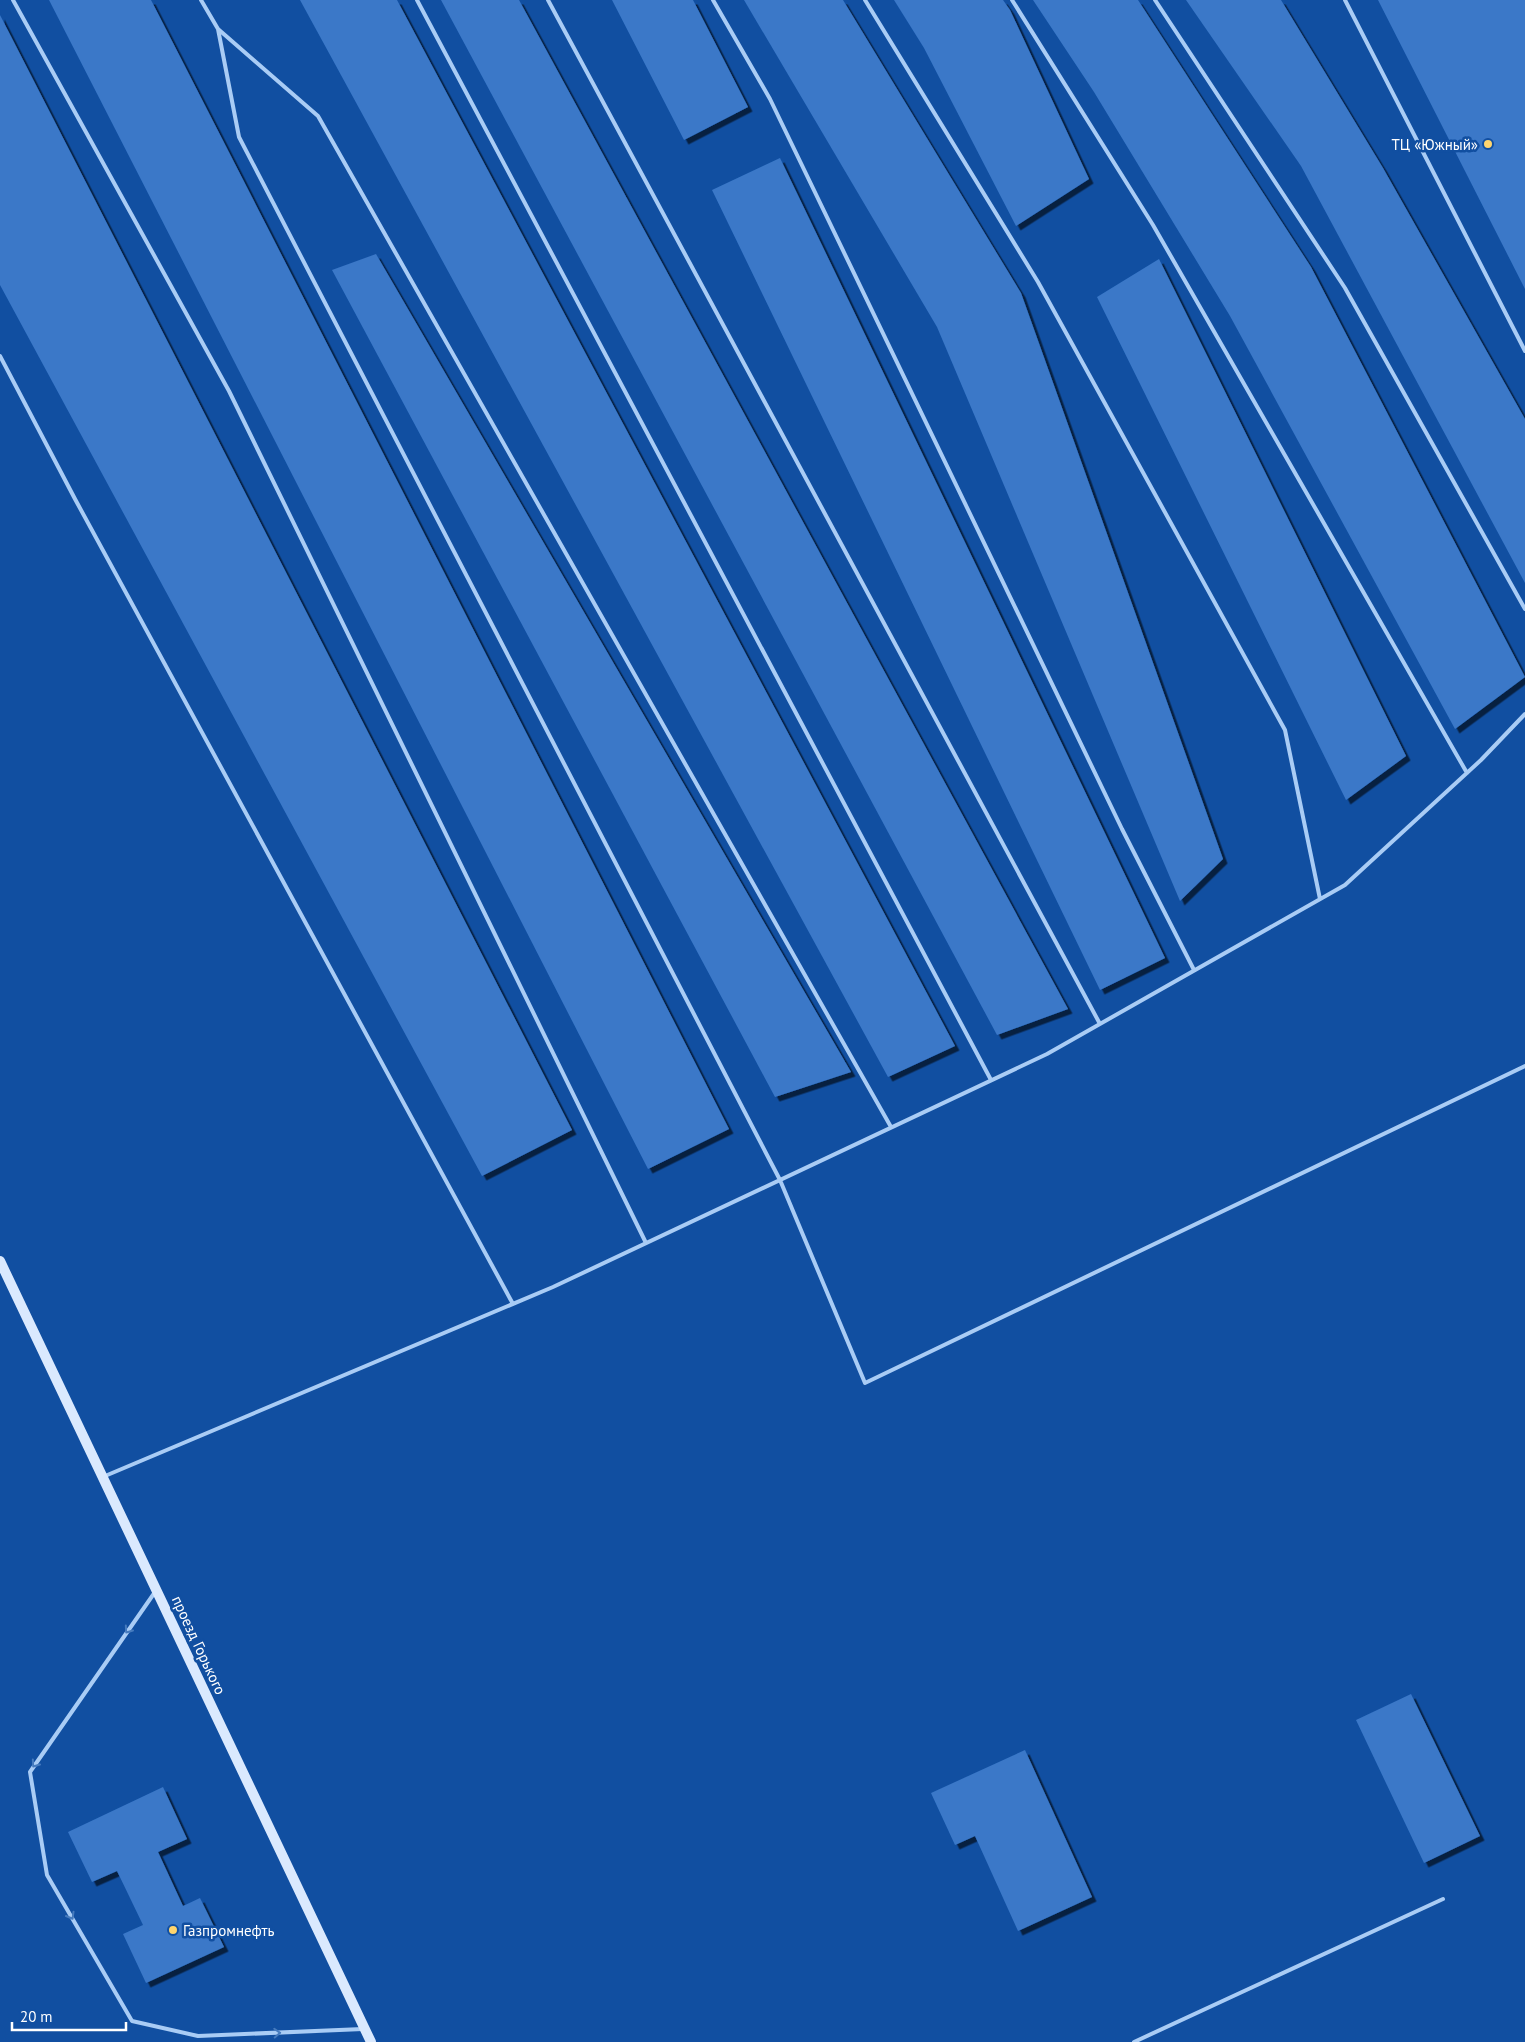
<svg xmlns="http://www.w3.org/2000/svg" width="1525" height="2042" font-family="'PT Sans',sans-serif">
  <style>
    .building { fill: #3a78c8; filter: url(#shadow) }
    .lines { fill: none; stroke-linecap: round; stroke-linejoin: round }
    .lane { stroke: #a9ccf5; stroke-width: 4 }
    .secondary { stroke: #dae9fe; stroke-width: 10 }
    .oneway { stroke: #467bbe }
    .poi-dot { fill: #ffd56e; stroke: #114fa1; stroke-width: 2 }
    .labels { text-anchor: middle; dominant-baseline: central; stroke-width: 5; stroke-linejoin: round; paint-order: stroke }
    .poi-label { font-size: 15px; fill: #fff; stroke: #114fa1; text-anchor: end }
    .street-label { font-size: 15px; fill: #fff; stroke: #114fa1 }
  </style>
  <defs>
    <filter id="shadow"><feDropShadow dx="4.5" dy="4.5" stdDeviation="0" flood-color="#0009"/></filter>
  </defs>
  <rect width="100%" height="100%" fill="#114fa1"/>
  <path class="building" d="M49,0H151L729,1129L648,1169Z
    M300,0H397L955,1046L888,1077Z
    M441,0H519L1068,1009L997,1035Z
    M612,0H693L748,107L684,140Z
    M744,0H843L1021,293L1223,859L1180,901L937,327Z
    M894,0H1003L1010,10L1089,179L1016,226L924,48Z
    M1033,0H1138L1311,267L1525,677L1455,729L1230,316L1094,92Z
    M1186,0H1281L1383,168L1525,419V583L1301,166Z
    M1378,0H1525V289Z
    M0,15L572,1130L482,1176L0,285Z
    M780,158L1165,958L1100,990L712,190Z
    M376,254L851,1072L775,1097L332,270Z
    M1159,259L1406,756L1346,800L1097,297Z
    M1411,1694L1480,1836L1424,1863L1356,1720Z
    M1025,1750L1092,1897L1018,1931L975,1836L955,1845L931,1793Z
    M163,1787L187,1839L158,1852L183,1906L200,1898L224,1947L146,1983L123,1934L143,1925L117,1871L92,1882L68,1832Z"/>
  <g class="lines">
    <path class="lane" d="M13,0L229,391L646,1243
      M201,0L218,29L239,137L780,1180L865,1383L1525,1066
      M417,0L991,1080
      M548,0L1100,1024
      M713,0L770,99L1122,829L1194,970
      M865,0L1038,282L1285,730L1320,899
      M1012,0L1153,225L1467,773
      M1155,0L1345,288L1525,609
      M1345,0L1525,351
      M218,29L318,116L891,1127
      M0,356L75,499L513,1304
      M105,1476L553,1287L1047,1054L1345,885L1481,760L1525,714
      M155,1592L30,1772L47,1875L132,2021L198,2036L363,2029
      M1134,2042L1443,1899"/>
    <path class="secondary" d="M0,1261L371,2042"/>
  </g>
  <defs><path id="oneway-chevron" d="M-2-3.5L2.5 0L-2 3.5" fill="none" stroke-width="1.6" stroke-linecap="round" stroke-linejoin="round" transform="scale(1.25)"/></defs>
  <g class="oneway">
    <use href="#oneway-chevron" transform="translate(128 1630) rotate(125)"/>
    <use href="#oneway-chevron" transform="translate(35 1764) rotate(125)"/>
    <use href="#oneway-chevron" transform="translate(71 1916) rotate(60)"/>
    <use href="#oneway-chevron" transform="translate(277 2033) rotate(-3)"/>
  </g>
  <g class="poi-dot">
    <circle cx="1488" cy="144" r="5"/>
    <circle cx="173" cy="1930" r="5"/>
  </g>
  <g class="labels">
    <g class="poi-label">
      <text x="1478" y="144">ТЦ «Южный»</text>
      <text x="183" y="1930" text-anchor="start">Газпромнефть</text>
    </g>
    <g class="street-label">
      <text transform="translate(199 1645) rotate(65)">проезд Горького</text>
    </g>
  </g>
  <path d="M12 2022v8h114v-8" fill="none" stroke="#ffffff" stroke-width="2.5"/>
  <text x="20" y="2022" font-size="15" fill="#ffffff" stroke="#114fa1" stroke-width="4" paint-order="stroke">20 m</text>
</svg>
